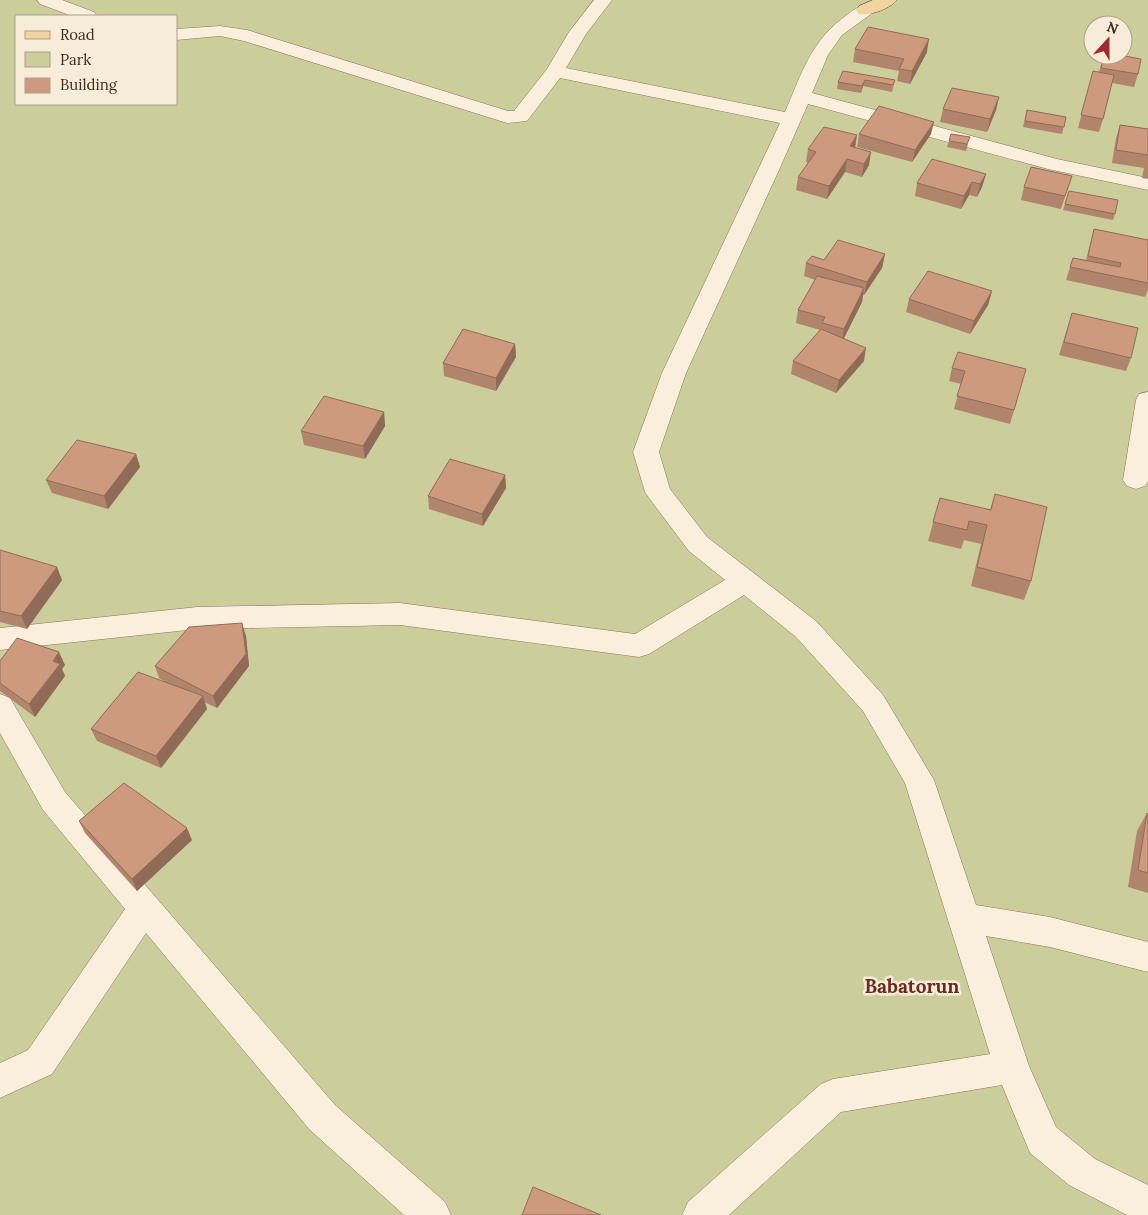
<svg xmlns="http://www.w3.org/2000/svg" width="1148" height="1215" font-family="Lora,serif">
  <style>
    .green { fill: #cbce9b; fill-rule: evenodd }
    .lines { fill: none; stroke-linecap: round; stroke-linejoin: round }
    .minor-casing { stroke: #8c735c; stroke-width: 1 }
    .major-casing { stroke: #5b4230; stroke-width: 1 }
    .minor { fill: #faefdc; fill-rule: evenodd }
    .major { fill: #f2d4a1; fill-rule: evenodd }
    .wall { fill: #b1846c }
    .shaded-wall { fill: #906c58 }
    .building { fill: #ce9a7e; stroke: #906c58 }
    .labels { text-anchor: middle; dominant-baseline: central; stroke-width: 5; stroke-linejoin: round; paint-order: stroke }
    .near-quarter-label { font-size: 19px; font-weight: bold; fill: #6a2a1f; stroke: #f7ecd8 }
  </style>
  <rect width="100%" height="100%" fill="#f0e2c8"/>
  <path class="green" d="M0,0H1148V1215H0ZM16,16H176V104H16ZM1093,25H1123V55H1093Z"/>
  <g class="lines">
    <defs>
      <path id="minor" d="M37,0H62L94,12L97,16H72L40,4Z
        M594,0H612L586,34L566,68L785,112C802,73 811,40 847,15C855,9 861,4 871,6L874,10L871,14L842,35L828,55L812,93L1057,159L1148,178V190L1048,169L808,104L779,170L686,373L659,452L670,489L707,537L816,621L883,695L934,780L976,905L1050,917L1148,942V972L1050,947L986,936L1029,1066L1056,1127L1095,1159L1148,1185V1215H1127L1069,1185L1030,1153L1002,1085L841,1112L729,1215H682L688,1202L821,1084L833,1079L990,1054L905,783L863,711L796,637L744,595L649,654L639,657L400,625L197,629L0,650V628L197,607L400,603L635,634L725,580L689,551L649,498L645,492L633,452L662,373L780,123L560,78L527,121L507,123L244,41L220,36L176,40V29L220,26L247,30L508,111H514L547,69L569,32Z
        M1148,392V481L1145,486L1136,489L1127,486L1123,480L1136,400L1139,394Z
        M0,694L10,698L65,792L335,1105L445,1202L451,1215H404L309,1129L146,933L52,1074L0,1098V1063L28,1050L125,909L43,810L0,733Z"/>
      <path id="major" d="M873,0H897C890,9 869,16 859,14L856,10L859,6Z"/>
    </defs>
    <use href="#minor" class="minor-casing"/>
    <use href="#major" class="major-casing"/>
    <use href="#minor" class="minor"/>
    <use href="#major" class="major"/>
  </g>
  <path class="wall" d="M855,49L927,52L910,84L897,81L899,71L853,62Z
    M1104,55L1138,74L1134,87L1112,83L1103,119L1099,132L1078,128L1093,71L1099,72Z
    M843,71L895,80L892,92L863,86L861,93L837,89L838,82Z
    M999,97L996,110L987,132L940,122L943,109Z
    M1027,110L1066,117L1062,134L1023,127Z
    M1120,125L1148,129V179L1142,178L1144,168L1112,163L1116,138Z
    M859,134H931L912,162L857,147Z
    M857,135L855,147L869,165L862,177L845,172L827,199L796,190L798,177L808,163L806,162L808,149Z
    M949,141L968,144L966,151L947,147Z
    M986,174L982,187L977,197L969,195L961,209L915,196L917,183Z
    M1072,176L1061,209L1021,200L1024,187Z
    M1069,191L1115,214L1113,220L1063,210Z
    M1094,229L1148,240V290L1145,297L1066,280L1073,258L1086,260Z
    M885,254L882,268L864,295H863L862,302L844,338L864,361L836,393L791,374L793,361L820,330L796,323L798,310L815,280L804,276L806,263L824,260Z
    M992,291L988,305L970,334L906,312L909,299Z
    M1072,313L1131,358L1126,371L1059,355Z
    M515,344L516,357L496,391L444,376L443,363Z
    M952,368L1026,369L1010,424L954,409L961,384L949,381Z
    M384,412L385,426L365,459L304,445L301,431Z
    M136,454L140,467L108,509L52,493L46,480Z
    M505,475L506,488L483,526L429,509L428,496Z
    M995,494L1031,581L1024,600L971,586L981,544L964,540L961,549L928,541L940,498L990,510Z
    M0,550L62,580L27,629L0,622Z
    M246,636L249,666L217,708L204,702L207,709L161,768L97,741L91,729L169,684L159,678L155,666Z
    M0,661L65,665L62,669L65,676L35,717L0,691Z
    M1147,813L1148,814V893L1128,887L1137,831Z
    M79,821L192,840L137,891L85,833Z"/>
  <path class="shaded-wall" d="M929,39L927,52L910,84L912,71Z
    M865,80L863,86L861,93L862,86Z
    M999,97L996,110L987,132L990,119Z
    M934,122L931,134L912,162L915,150Z
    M857,135L855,148L850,146Z
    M871,152L869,165L862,177L864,164Z
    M847,159L845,172L827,199L829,186Z
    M986,174L982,187L977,197L980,184Z
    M972,182L969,195L961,209L964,196Z
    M885,254L882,268L864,295L867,282Z
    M864,288L862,302L842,342L844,329Z
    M992,291L988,305L970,334L974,321Z
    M515,344L516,357L496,391V378Z
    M866,348L864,361L836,393L839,380Z
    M384,412L385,426L365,459L363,446Z
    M136,454L140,467L108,509L104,496Z
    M505,475L506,488L483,526L482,514Z
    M57,567L62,580L27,629L21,616Z
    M242,623L246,636L249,666L217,708L213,696Z
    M59,652L65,665L62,669L65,676L35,717L29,704L53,661Z
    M203,696L207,709L161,768L156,756Z
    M187,828L192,840L137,891L132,879Z"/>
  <path class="building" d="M868,27L929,39L912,71L899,69L904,59L855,49Z
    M1104,55H1119L1141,59L1138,74L1101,68Z
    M843,71L895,80L893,85L865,80L862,86L838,82Z
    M1093,71L1114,75L1103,119L1081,115Z
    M952,88L999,97L990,119L943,109Z
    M879,106L934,122L915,150L859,134Z
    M1027,110L1066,117L1064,127L1025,121Z
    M1120,125L1148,129V155L1116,150Z
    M824,127L857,135L850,146L871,152L864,164L847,159L829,186L798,177L816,152L808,149Z
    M951,134L970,137L967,144L949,141Z
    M932,159L986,174L980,184L972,182L964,196L917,183Z
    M1031,167L1072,176L1065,196L1024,187Z
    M1069,191L1118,200L1115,214L1065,204Z
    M1094,229L1148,240V283L1070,267L1073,258L1120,267L1121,263L1088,256Z
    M838,240L885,254L867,282L806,263L812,256L824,260Z
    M928,271L992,291L974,321L909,299Z
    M817,276L864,288L844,329L822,323L825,317L798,310Z
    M1072,313L1138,328L1131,358L1064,342Z
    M463,329L515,344L496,378L443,363Z
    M821,329L866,348L839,380L793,361Z
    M958,352L1026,369L1014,410L957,396L965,371L952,368Z
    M324,396L384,412L363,446L301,431Z
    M77,440L136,454L104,496L46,480Z
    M450,459L505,475L482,514L428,496Z
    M995,494L1047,507L1031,581L977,567L987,525L969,521L967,530L933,522L940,498L991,510Z
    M0,550L57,567L21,616L0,611Z
    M242,623L246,654L213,696L155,666L189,627Z
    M17,638L59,652L53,661L60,664L29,704L0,683V661Z
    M138,672L203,696L156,756L91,729Z
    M124,783L187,828L132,879L79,821Z
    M1147,813L1148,814V873L1138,870Z
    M533,1187L601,1215H522Z"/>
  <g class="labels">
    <g class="near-quarter-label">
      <text x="912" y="986">Babatorun</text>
    </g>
  </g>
  <rect x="15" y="15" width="162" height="90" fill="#f7ecd8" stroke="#ad9f8e"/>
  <rect x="25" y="31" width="25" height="8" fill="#f2d4a1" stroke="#ad9f8e"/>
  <text x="60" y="40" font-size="15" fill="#3d2c20">Road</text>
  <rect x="25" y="52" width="25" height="15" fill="#cbce9b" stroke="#ad9f8e"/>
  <text x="60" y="65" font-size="15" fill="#3d2c20">Park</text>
  <rect x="25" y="78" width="25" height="15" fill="#ce9a7e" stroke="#ad9f8e"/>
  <text x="60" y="90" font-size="15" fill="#3d2c20">Building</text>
  <g transform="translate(1108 40) rotate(21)"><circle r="24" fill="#f7ecd8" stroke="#ad9f8e"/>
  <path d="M0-4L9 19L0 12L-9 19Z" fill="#9d2b32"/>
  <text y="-8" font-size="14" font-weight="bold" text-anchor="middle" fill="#3d2c20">N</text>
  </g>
</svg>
